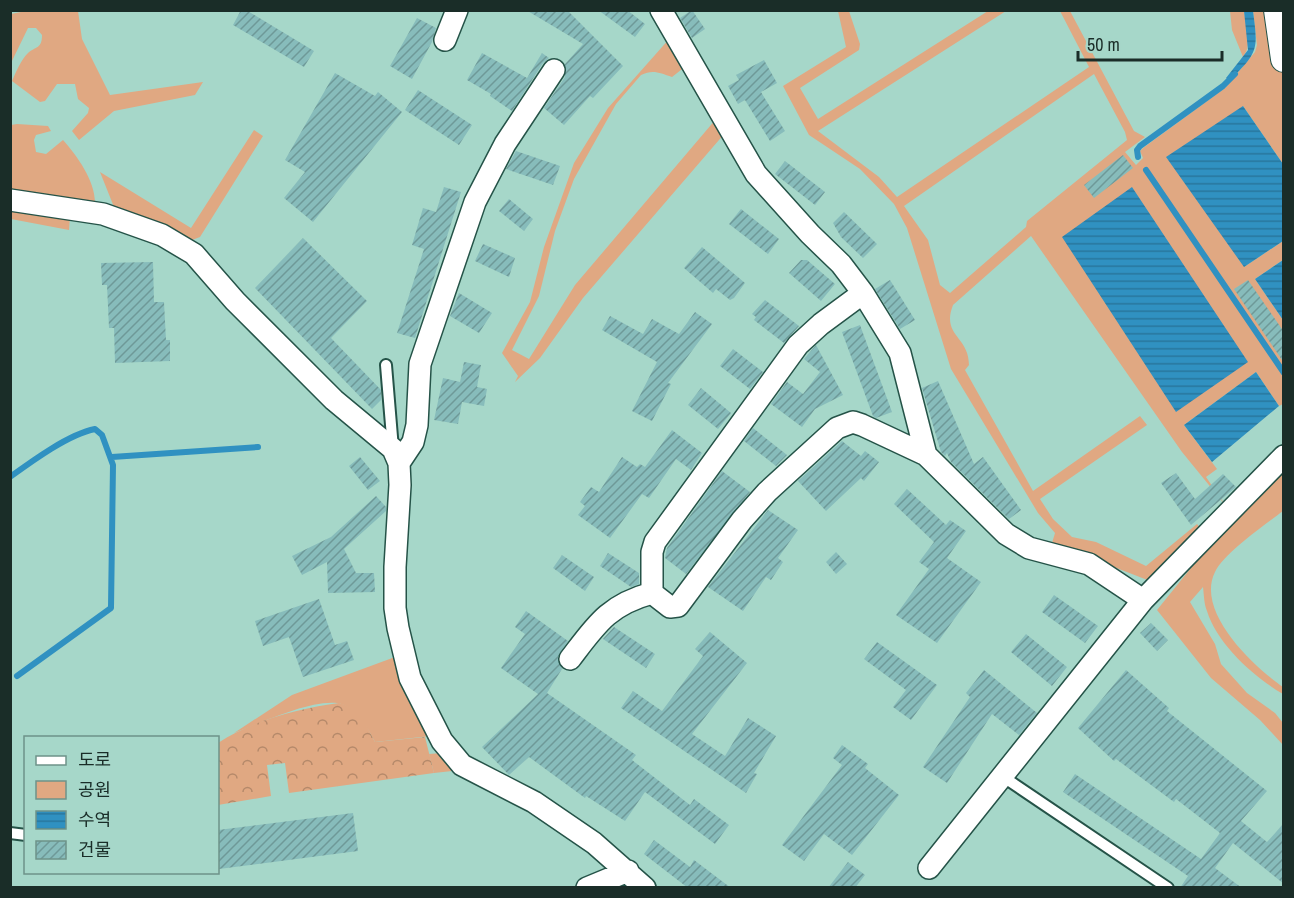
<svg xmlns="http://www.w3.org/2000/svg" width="1294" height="898" font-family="'Archivo Narrow','Noto Sans KR',sans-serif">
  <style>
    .green { fill: #e0a882; fill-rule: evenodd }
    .forest { fill: url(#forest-crowns) }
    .water { fill: url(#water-rules) }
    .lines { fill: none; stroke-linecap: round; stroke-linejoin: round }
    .stream { stroke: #3091c1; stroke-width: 6 }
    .building { fill: url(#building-hatch) }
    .service-casing { stroke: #255348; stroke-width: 14 }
    .minor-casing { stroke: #255348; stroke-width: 24 }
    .tertiary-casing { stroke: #255348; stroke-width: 28 }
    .service { stroke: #fff; stroke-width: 10 }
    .minor { stroke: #fff; stroke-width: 21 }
    .tertiary { stroke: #fff; stroke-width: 26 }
  </style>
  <defs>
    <pattern id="forest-crowns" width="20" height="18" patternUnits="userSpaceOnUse" patternTransform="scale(1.5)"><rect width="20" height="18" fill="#e0a882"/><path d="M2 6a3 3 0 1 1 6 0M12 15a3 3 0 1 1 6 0" fill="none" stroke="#b5896a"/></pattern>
    <pattern id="water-rules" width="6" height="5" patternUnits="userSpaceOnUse" patternTransform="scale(1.5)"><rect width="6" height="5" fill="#3091c1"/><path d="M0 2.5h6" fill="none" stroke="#28779d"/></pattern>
    <pattern id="building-hatch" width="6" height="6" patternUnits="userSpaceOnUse" patternTransform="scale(1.5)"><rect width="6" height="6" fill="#87bcbb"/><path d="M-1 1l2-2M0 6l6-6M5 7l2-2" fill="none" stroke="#6e9998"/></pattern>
  </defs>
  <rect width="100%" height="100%" fill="#a6d7c9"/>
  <path class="green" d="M26,11H78L82,39L110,95L203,82L195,95L114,111L79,140L72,131L88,113L89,108L78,99L75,84H57L45,101L40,102L12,81C16,72 21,60 28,53C36,46 42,49 42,35L36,28H28L11,63V14Z
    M838,11H849L860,44L859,50L800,88L818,119L988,11H1006L818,131L879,177L897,197L1089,67L1060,11H1070L1134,131L1145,137L1125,152L1136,165L1143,158L1140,151L1143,148L1225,88L1255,52L1257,45L1253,11H1271L1279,63L1283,75V164L1243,106L1244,267L1283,241V260L1255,279L1283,320V371L1148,170L1145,171L1283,376V404L1279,406L1256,372L1184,425L1217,469L1206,477L1226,506L1182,452L1031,236L953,305C941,336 969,336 969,365L965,370L1033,491L1140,416L1147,425L1040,499L1053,519L1072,537L1096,542L1146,566L1197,524L1201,529L1150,581L1052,543L1055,533L1038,513L951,369L907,228L894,204L860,169L809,135L783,86L846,47ZM1094,74L1125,132L1127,140L1027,221L1026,227L950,293L940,285L928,240L904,206Z
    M1230,11H1244C1246,26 1253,44 1243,57L1232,30Z
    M670,38L686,66L672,77C660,73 653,69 641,75L616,104L574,179L555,231L539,296L512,350L529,359L575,285L716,119L725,133L583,298L540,358L515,382L518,376L502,353L530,302L544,247L574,163L608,108Z
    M17,124L48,126L51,131L36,135L34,140L36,152L46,154L63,140C77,156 95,180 95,203L11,194V125Z
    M254,130L263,136L200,237L187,242L116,212L100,172L191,228Z
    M10,205L70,217L69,230L11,219Z
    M1283,469V511C1266,524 1224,553 1215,572C1195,612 1254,667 1283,687V694C1254,677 1217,644 1207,611C1204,604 1204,595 1203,587L1190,602L1215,644L1221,664L1247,693L1275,713L1283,723V745L1260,720L1211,678L1157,610L1199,558Z
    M395,657L396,666L431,736L375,742C367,727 357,706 337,703C309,700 261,723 234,733L292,695Z
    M442,753L452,771L434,773L429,754Z"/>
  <path class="forest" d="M339,703C363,710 364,722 375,742L425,737L434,773L289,793L285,763L267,765L271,796L218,805V743C252,721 299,708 339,703Z"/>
  <path class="water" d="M1244,11H1253C1258,49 1259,52 1230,80L1226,78L1248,50Z
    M1243,106L1283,164V241L1244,267L1166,157Z
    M1132,187L1248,362L1176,412L1062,237Z
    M1283,260V320L1255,279Z
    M1256,372L1279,406L1212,462L1184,425Z"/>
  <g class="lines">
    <path class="stream" d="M1138,157L1137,150L1140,146L1223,86L1235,74
      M1146,170L1284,373
      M112,457L258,447
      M10,477C32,461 69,434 95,429L102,435L113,465L111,608L17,676"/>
  </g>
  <path class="building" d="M241,10H246L314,51L304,67L233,25Z
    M526,10H567L623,66L593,98L590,96L564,125L544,108L565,77V64L583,44Z
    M598,10H627L645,24L635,37Z
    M692,10L705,29L692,38L680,18Z
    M417,18L436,28L432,42L412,79L390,66Z
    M482,53L527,78L542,53L549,58L543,63L512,111L490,96L491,94L467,80Z
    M764,60L777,83L761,92L785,131L770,141L745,100L738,104L728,86L739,80L736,75Z
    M335,73L375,96L378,92L402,112L313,222L284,198L305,172L285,160Z
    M418,90L472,125L459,145L405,110Z
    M516,151L560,166L553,185L506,169Z
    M1123,155L1133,168L1094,198L1084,185Z
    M785,161L825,192L815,205L775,174Z
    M444,187L461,192L415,338L397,333L424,249L412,245L423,208L436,212Z
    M509,199L533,219L524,231L499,211Z
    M741,209L779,239L768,254L729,224Z
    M844,212L877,244L863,258L841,237L833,223Z
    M303,238L367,301L331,338L381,390V400L372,409L255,288Z
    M483,244L515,258L509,277L475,261Z
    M702,247L745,283L734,298L730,300L716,289L713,293L684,268Z
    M801,260H807L835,284L821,301L789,273Z
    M153,262L154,302H164L166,340H170V361L115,363L114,328H109L107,285H102L101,263Z
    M890,280L915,320L900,329L875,289Z
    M1248,280L1284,332V363L1234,289Z
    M459,293L492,313L479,333L450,316Z
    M765,300L799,326L784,343L754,320L756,317L752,314Z
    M695,312L712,324L668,383L671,384L652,421L632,411L657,362L602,330L610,316L643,334L652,319L679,334Z
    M860,325L892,412L876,418L873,416L842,332Z
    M816,345L843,395L815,409L802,427L771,404L787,382L803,394L820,372L804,359Z
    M733,349L763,372L750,389L720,366Z
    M464,362L481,365L477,387L487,389L484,406L462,402L458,424L434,420L443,378L460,382Z
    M938,381L974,464L983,457L1021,510L1009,519L951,462L947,453L945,456L941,452L922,388Z
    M701,388L731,413L718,429L688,405Z
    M753,428L787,455L776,466L744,441Z
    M672,430L702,453L691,470L676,459L649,498L642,494L610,538L578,515L585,506L580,502L591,487L599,492L622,457L637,467L640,464L645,467Z
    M842,441L861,456L865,451L879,462L864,481L861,478L826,511L798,481Z
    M360,457L380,481L368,490L349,466Z
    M722,471L750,492L686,574L665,558L667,548Z
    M1176,473L1195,499L1223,474L1236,487L1191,525L1161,483Z
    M907,489L946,525L950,520L966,531L947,558L981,582L937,643L896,615L929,569L919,562L934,542L894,504Z
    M376,496L386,507V511L344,549L356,573H374L375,592L328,593L327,562L302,575L292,556L331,537Z
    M768,510L798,530L778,558L783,562L771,580L766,577L743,611L708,587Z
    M836,552L847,564L836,574L826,562Z
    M608,553L639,573V584L631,587L600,566Z
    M562,555L594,577L585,591L553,568Z
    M1054,595L1098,626L1085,643L1042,612Z
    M319,599L335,645L347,641L354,660L303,677L289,637L263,646L255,621Z
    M526,611L568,641L558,657L562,669L547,693L636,755L632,760L690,805L694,799L729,825L715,844L645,792L625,821L586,796L585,798L529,757L509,775L482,747L538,694L501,668L525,634L515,627Z
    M1151,623L1168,640L1157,651L1140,633Z
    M614,627L655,654L646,668L603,639Z
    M710,632L747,663L692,734L725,756L748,718L776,736L754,773L757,774L746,793L621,708L633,691L662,711L703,656L695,649Z
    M1026,634L1067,667L1052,686L1011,652Z
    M877,642L937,685L911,720L893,707L906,690L864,659Z
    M984,670L1037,713L1019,735L992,714L947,783L923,767L970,697L966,693Z
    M1126,670L1169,708L1167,711L1267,791L1241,821L1267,842L1284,823V884L1233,843L1215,868L1242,888H1180L1188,876L1063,792L1075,774L1201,859L1220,833L1176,799L1174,802L1116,759L1114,761L1078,728Z
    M842,745L868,764L865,768L899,795L852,855L824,834L804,861L782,845L842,765L833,758Z
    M353,813L358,851L219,869L218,830Z
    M654,840L690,867L694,860L731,888H688L644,854Z
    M848,862L865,875L855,888H828Z"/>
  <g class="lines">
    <defs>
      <path id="service" d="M386,365L393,449
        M1002,776L1168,888
        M10,833L26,835"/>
      <path id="minor" d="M661,10L756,174L810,234L841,264L863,293L900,353L926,455L1006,534L1029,548L1089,564L1143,600
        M445,40L457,10
        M10,200L103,214L162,235L194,254L235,301L334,400L393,449L399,463L400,485L395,567V608L398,628L410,678L442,741L462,765L534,802L594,843L645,888
        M863,293L821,324L798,345L655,542L652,552V593L670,607L678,606L742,520L767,492L837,428L853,422L862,425L926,455
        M399,463L413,442L417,425L420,364L475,202L505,144L554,70
        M570,659C596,625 608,605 652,593
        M929,868L1143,600L1284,456
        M587,888L628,871"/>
      <path id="tertiary" d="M1277,10L1284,59"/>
    </defs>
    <use href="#service" class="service-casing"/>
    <use href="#minor" class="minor-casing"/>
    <use href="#tertiary" class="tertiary-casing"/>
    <use href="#service" class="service"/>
    <use href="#minor" class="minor"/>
    <use href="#tertiary" class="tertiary"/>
  </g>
  <rect width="1294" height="898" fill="none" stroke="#1a2d28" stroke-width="24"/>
  <rect x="24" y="736" width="195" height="138" fill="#a6d7c9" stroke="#6e9389" stroke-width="1.5"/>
  <rect x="36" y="756" width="30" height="9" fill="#ffffff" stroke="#6e9389" stroke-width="1.5"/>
  <text x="78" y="766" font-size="18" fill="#1a2d28">도로</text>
  <rect x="36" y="781" width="30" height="18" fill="#e0a882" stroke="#6e9389" stroke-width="1.5"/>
  <text x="78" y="796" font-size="18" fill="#1a2d28">공원</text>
  <rect x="36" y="811" width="30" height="18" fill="url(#water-rules)" stroke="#6e9389" stroke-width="1.5"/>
  <text x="78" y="826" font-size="18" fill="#1a2d28">수역</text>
  <rect x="36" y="841" width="30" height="18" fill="url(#building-hatch)" stroke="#6e9389" stroke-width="1.5"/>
  <text x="78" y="856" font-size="18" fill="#1a2d28">건물</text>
  <path d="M1078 51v9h144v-9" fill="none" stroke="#1a2d28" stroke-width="3"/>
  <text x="1087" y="51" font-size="18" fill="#1a2d28" stroke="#a6d7c9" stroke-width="4.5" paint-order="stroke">50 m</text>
</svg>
